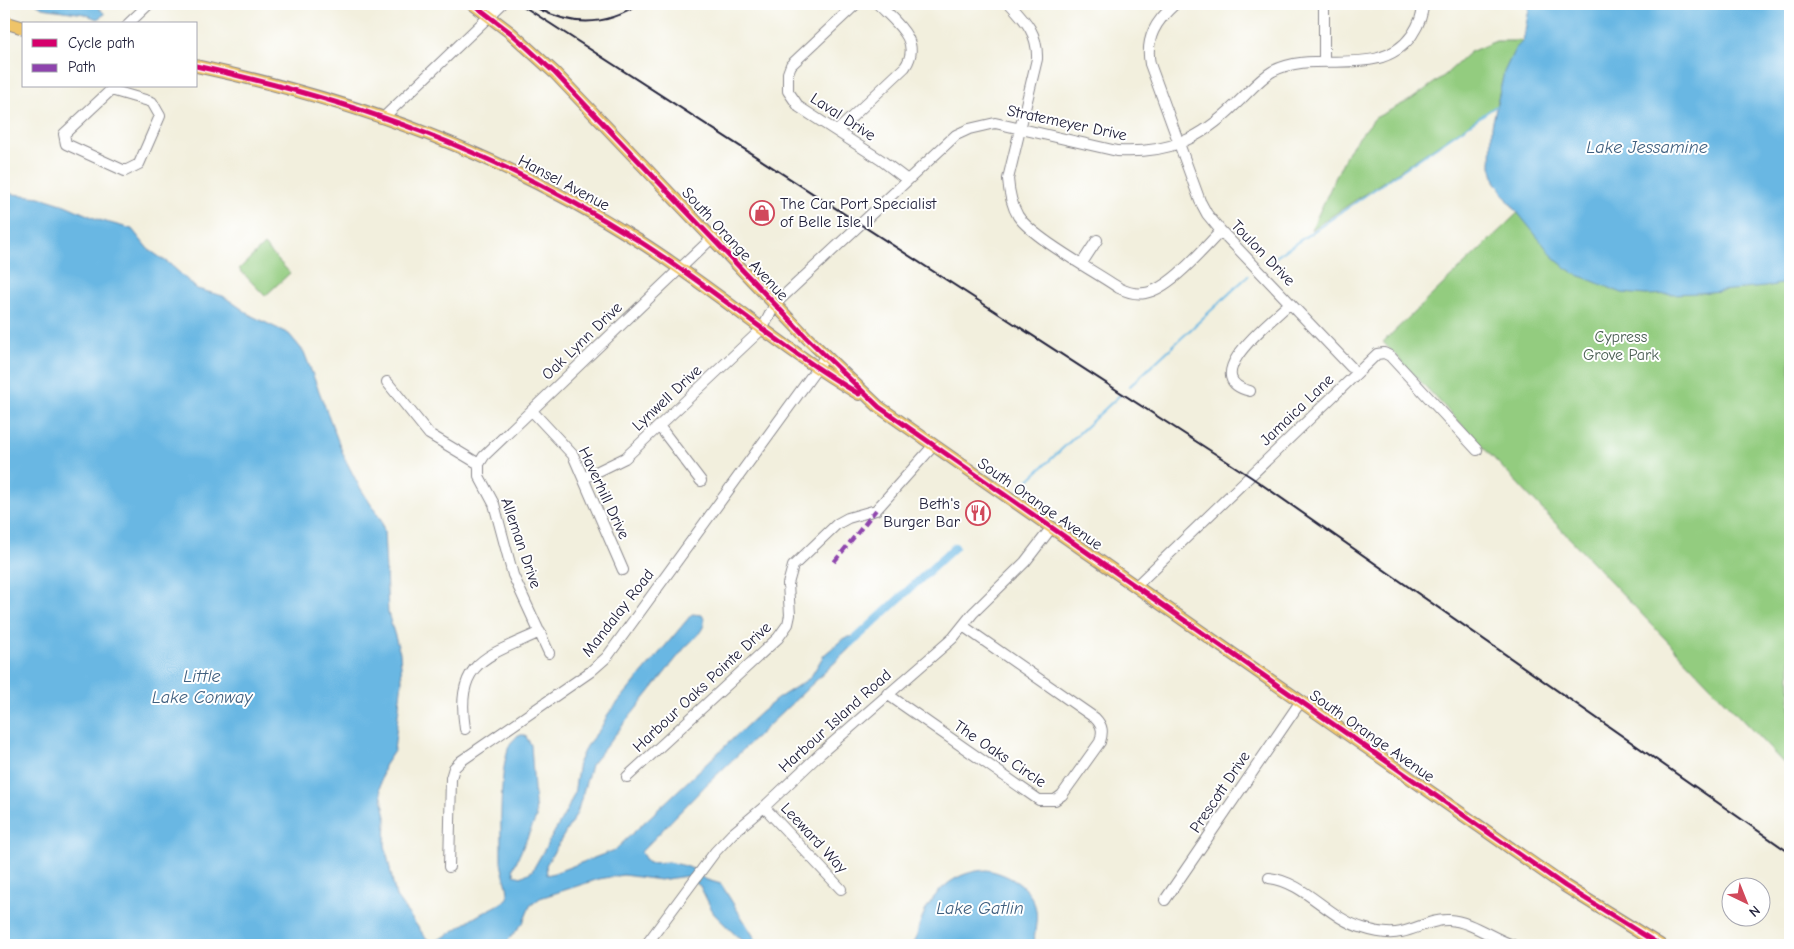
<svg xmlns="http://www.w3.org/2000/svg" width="1794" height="949" font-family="'Comic Neue',sans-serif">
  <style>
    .green { fill: #93cc7f; stroke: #5a775d }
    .water { fill: #69b7e3; stroke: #466c8f }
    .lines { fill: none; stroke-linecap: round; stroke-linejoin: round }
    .stream { stroke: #69b7e3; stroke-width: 2 }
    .canal { stroke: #69b7e3; stroke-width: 8 }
    .minor-casing { stroke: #8a888c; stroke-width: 12 }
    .major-casing { stroke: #8a888c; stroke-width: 14 }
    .minor { stroke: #fff; stroke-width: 10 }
    .major { stroke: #efc469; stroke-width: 12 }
    .rail { stroke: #22223b; stroke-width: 2 }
    .quiet { stroke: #8e44ad; stroke-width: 4; stroke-dasharray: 8 4; stroke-linecap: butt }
    .cycleway-casing { stroke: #fff; stroke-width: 8 }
    .cycleway { stroke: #d6006c; stroke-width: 5 }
    .labels { text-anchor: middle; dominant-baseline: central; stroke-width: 4; stroke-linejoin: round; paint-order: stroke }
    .street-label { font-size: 16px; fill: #22223b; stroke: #fff }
    .poi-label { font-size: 16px; fill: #22223b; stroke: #fff; text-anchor: start }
    .park-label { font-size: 16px; fill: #4a5e53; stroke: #fff }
    .water-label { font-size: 18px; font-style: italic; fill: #3e5e7e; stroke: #fff }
  </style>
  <rect width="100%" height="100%" fill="#fff"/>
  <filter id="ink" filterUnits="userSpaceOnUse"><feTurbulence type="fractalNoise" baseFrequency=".02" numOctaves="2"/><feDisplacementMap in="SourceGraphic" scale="10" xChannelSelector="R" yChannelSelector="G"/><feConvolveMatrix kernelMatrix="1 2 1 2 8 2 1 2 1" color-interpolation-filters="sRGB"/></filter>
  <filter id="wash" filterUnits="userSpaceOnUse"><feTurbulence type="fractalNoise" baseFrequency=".0096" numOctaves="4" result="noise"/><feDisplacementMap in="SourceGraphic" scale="20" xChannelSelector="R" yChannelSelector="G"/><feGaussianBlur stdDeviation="1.12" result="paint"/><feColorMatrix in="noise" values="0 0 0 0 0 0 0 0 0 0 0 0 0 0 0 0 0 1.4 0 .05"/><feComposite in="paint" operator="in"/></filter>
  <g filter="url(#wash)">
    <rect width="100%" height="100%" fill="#f2efdd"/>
    <path class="green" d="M1496,41H1523C1506,58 1502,83 1496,106L1311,230L1348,151L1375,118L1412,99L1445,75L1470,52Z
      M1692,46L1790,150V770L1383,342Z
      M264,245L290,273L265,296L239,269Z"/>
    <path class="water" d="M36,4H94L105,14L97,19L85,14L42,8Z
      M1530,4H1790V282L1765,287L1698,293L1646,295L1622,293L1573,273L1556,260L1509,202L1495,181L1491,166L1492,126L1504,72L1515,49L1523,41Z
      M4,193L40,197L65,205L99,220L132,229L148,249L171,265L197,289L223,296L252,316L289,334L304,352L345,459L359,486L381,520L384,531L388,613L400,653L402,680L394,751L384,766L380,787L386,817L385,845L396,897L426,938L432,942C450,936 461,925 477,916C487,910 499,906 508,898C509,884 500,871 501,856C501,829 499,768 510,744C512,741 516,738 518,735H525L531,745L536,818L513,869L515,875L521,877L532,871L567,810L574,794L579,762L586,746L601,728L608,714L692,614L702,615C711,628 690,641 683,650L591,765L577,813L546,865L547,875L554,873L615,850L759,714L777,699L810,678L824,655L844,638L855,636L857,638L849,649L706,785L641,852L648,863L669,862L686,866L695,870L704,879L721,884L759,945H746L714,914L700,886L687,876L660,880L623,875L599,879L540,898L530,906L523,923L504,945H4Z
      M987,870C1008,874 1032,887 1036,910C1038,922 1033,934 1035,945H912C918,938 917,931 920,923C931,893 954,871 987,870Z"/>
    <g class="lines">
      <path class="stream" d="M1270,261L1496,106
        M1130,386L1248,276
        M1021,487L1120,395"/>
      <path class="canal" d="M850,644L955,547"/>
    </g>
  </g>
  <g filter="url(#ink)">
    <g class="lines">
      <defs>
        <path id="minor" d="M856,4L791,65L788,73V91L799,107L881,160L906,179
          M1010,4C1026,21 1038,34 1037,59L1008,179C1009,192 1011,204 1018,216C1033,238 1094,271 1119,288C1127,292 1135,295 1145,293C1170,289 1203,249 1221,231
          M1175,4C1156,21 1145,38 1150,64L1200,201L1207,214L1221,231L1351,367
          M1324,4V60
          M128,24L149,4
          M111,90L152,102L160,116L139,164L125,171L66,144L64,134Z
          M384,117L502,4
          M837,131L905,67C923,41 895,22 878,4
          M1082,263L1097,240
          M387,382L429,434L479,464
          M1250,391C1195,378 1274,319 1290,303
          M532,411L573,455L623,570
          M659,426L701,481
          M584,478L625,458L763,328L775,304L956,135L969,129L995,123L1117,151C1168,154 1201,139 1236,104C1248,93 1259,79 1273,71C1317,48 1379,81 1412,35C1418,26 1423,15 1423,4
          M1136,586L1377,354L1384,353L1390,356L1477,450
          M549,653L513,575L494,504L479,476V464L484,456L712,238
          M887,694L1039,800H1055L1062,795L1100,742C1103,732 1103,726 1095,718L963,626
          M465,729C455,661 486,657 540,632
          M627,777L778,638L788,624L790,615L788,584L793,566L837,524L848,518L876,510L934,445
          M764,807L841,889
          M449,867L451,778L454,768L461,761L590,672L607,657L826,356
          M1269,878C1305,882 1328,918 1363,928C1375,932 1388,935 1401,932C1418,929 1431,919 1449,920C1471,921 1493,939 1513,945
          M1165,900L1301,701
          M646,945L715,852L732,834L764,807L821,753L953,638L973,613L1025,562L1052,527"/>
        <path id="major" d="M473,4L511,33L555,73L807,338L879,407L1565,886L1660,945
          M4,22L24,28
          M196,66C361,102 496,151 639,241C715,289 782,349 859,394"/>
      </defs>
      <use href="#minor" class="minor-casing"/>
      <use href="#major" class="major-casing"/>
      <use href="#minor" class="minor"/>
      <use href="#major" class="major"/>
      <path class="rail" d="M520,4L1251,477L1790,853
        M539,9C574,27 607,26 640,4"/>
      <path class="quiet" d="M834,562L876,510"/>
      <defs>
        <path id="cycleway" d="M473,4L511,33L555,73L807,338L879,407L1565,886L1660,945
          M196,66C361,102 496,151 639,241C715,289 782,349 859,394"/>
      </defs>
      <use href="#cycleway" class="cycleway-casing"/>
      <use href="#cycleway" class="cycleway"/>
    </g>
  </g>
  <defs>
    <symbol id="shop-ring" viewBox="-11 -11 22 22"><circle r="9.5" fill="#fff" stroke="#d1495b" stroke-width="1.5"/><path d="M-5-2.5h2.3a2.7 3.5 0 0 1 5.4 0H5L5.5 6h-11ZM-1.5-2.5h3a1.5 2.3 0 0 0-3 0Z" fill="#d1495b"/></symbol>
    <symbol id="restaurant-ring" viewBox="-11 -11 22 22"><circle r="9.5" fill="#fff" stroke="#d1495b" stroke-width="1.5"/><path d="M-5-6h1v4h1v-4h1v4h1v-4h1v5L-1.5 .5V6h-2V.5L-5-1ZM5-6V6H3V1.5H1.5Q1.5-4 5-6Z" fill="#d1495b"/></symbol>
  </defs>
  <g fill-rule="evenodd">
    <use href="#shop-ring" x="748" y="199" width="28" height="28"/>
    <use href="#restaurant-ring" x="964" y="499" width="28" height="28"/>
  </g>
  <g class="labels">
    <g class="street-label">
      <text transform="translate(843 117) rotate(33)">Laval Drive</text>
      <text transform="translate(1067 123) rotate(12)">Stratemeyer Drive</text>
      <text transform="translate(564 183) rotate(28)">Hansel Avenue</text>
      <text transform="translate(735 244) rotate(47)">South Orange Avenue</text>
      <text transform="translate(1263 253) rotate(46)">Toulon Drive</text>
      <text transform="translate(582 341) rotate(-44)">Oak Lynn Drive</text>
      <text transform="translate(667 398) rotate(-43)">Lynwell Drive</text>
      <text transform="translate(1297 410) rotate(-44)">Jamaica Lane</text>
      <text transform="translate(604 493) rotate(65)">Haverhill Drive</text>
      <text transform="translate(1040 504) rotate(35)">South Orange Avenue</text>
      <text transform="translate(521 543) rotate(71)">Alleman Drive</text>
      <text transform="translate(618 613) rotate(-52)">Mandalay Road</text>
      <text transform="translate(702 687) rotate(-43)">Harbour Oaks Pointe Drive</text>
      <text transform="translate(835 721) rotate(-42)">Harbour Island Road</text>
      <text transform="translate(1372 736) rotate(35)">South Orange Avenue</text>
      <text transform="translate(1000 754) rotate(34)">The Oaks Circle</text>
      <text transform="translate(1220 792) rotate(-56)">Prescott Drive</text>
      <text transform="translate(814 838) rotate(47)">Leeward Way</text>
    </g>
    <g class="poi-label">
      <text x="780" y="204">The Car Port Specialist<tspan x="780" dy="18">of Belle Isle ll</tspan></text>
      <text x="960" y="504" text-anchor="end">Beth's<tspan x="960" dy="18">Burger Bar</tspan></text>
    </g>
    <g class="park-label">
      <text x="1621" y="337">Cypress<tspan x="1621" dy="18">Grove Park</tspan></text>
    </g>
    <g class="water-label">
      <text x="1647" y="147">Lake Jessamine</text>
      <text x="202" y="676">Little<tspan x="202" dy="21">Lake Conway</tspan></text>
      <text x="980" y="908">Lake Gatlin</text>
    </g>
  </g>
  <rect width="1794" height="949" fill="none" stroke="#fff" stroke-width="20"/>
  <rect x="22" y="22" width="175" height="65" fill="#ffffff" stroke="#a7a7b1"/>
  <rect x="32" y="39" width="25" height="8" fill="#d6006c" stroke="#a7a7b1"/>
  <text x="68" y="48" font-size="15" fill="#22223b">Cycle path</text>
  <rect x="32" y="64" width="25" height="8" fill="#8e44ad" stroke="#a7a7b1"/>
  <text x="68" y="72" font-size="15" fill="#22223b">Path</text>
  <g transform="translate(1746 902) rotate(137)"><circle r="24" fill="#ffffff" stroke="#a7a7b1"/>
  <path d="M0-4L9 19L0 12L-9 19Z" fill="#d1495b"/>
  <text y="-8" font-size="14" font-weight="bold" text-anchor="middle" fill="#22223b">N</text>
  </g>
</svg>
